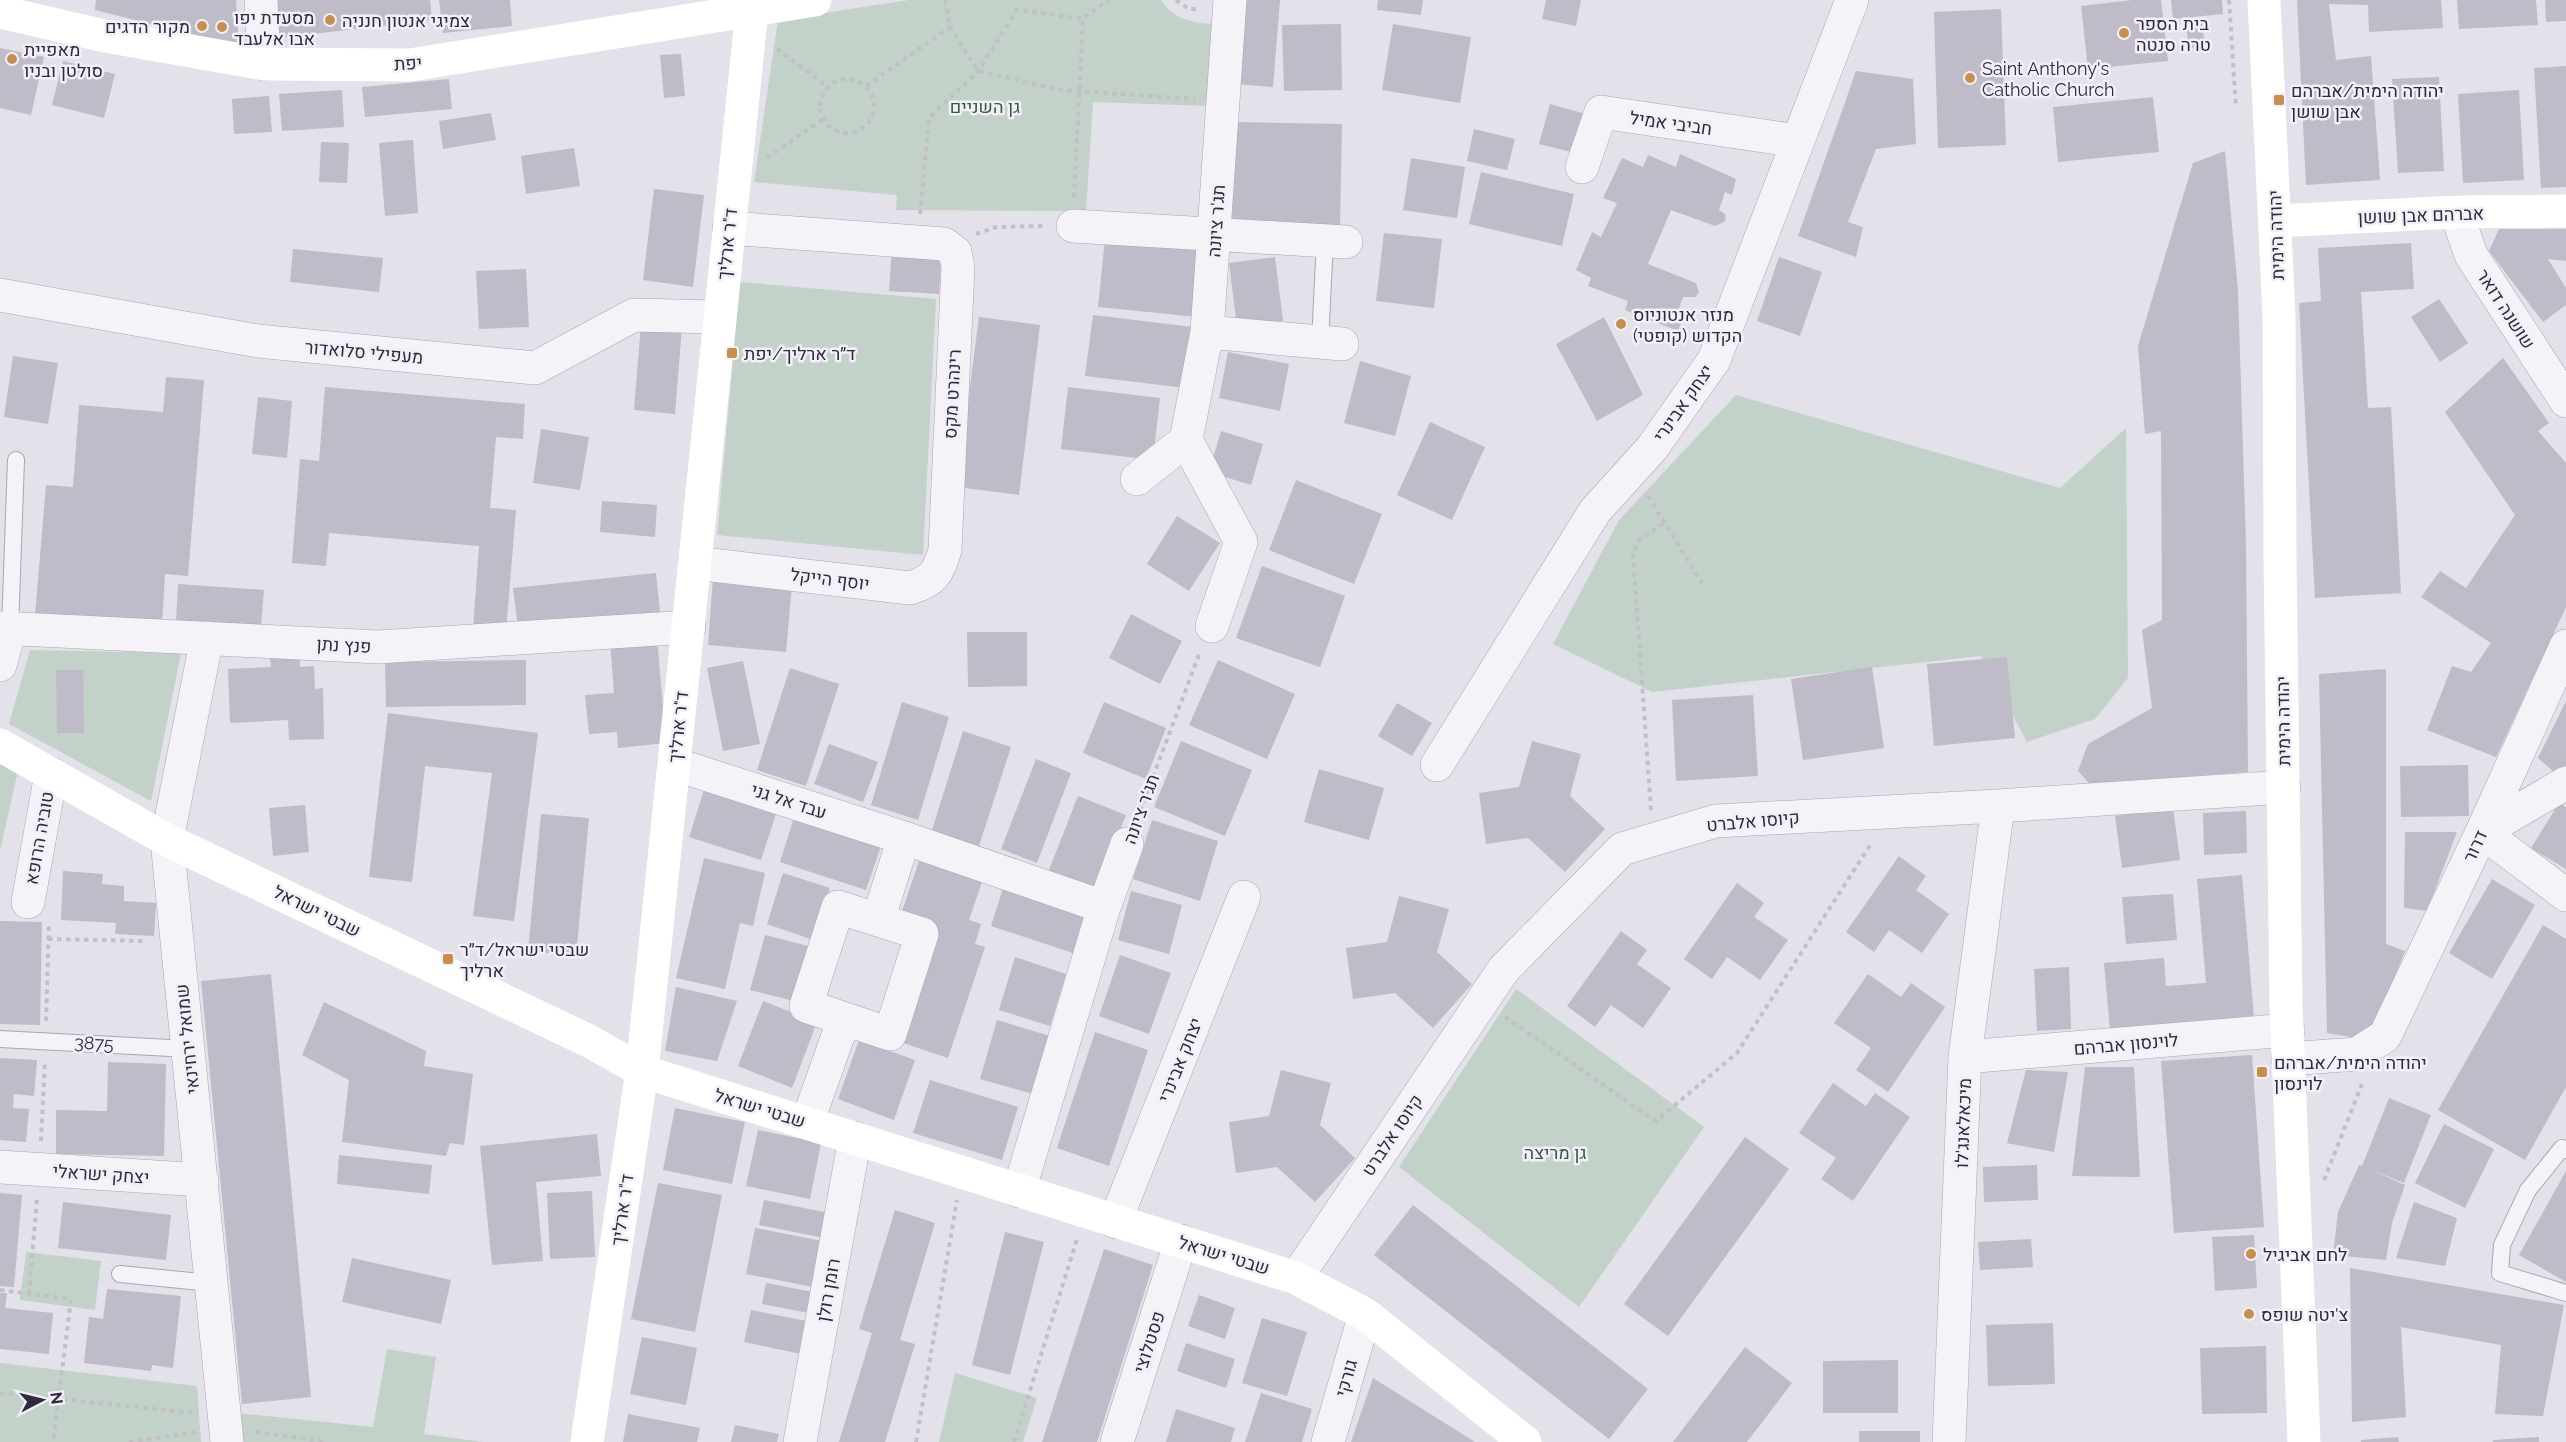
<svg xmlns="http://www.w3.org/2000/svg" width="2566" height="1442" font-family="Raleway,Heebo,sans-serif">
  <style>
    .green { fill: #c2d2c9 }
    .building { fill: #bfbbc8 }
    .lines { fill: none; stroke-linecap: round; stroke-linejoin: round }
    .lane-casing { stroke: #aaa6b3; stroke-width: 18 }
    .street-casing { stroke: #aaa6b3; stroke-width: 34 }
    .path { stroke: #c2bfc7; stroke-width: 4; stroke-dasharray: 4.5 4.5; stroke-linecap: butt }
    .lane { stroke: #f5f3f7; stroke-width: 16 }
    .street { stroke: #f5f3f7; stroke-width: 33 }
    .secondary { stroke: #fff; stroke-width: 33 }
    .poi-dot { fill: #c68f4d; stroke: #f2f0f6; stroke-width: 2 }
    .labels { text-anchor: middle; dominant-baseline: central; stroke-width: 5; stroke-linejoin: round; paint-order: stroke }
    .poi-label { font-size: 18px; fill: #312a3f; stroke: #f2f0f6; text-anchor: start }
    .street-label { font-size: 18px; fill: #312a3f; stroke: #f2f0f6 }
    .park-label { font-size: 18px; fill: #385a49; stroke: #f2f0f6 }
  </style>
  <rect width="100%" height="100%" fill="#e3e1e9"/>
  <path class="green" d="M909,0H1161C1173,20 1193,23 1216,24L1208,106L1093,102L1086,211L896,210L897,195L754,182L778,20Z
    M740,282L936,299L923,555L717,535Z
    M1736,395L2060,488L2126,428L2128,678L2095,719L2027,742L1981,656L1652,692L1553,644L1619,520Z
    M30,650L181,653L151,801L9,724Z
    M0,755L19,766L0,851Z
    M1516,989L1704,1127L1579,1307L1399,1167Z
    M26,1252L101,1261L95,1310L20,1300Z
    M387,1349L436,1357L424,1434L483,1442H238L236,1413L373,1427Z
    M0,1363L197,1386L201,1442H0Z
    M955,1373L1037,1398L1023,1442H939Z"/>
  <path class="building" d="M96,0H236L239,46L95,10Z
    M275,0H430L432,20L279,38Z
    M439,0H510L512,26L443,33Z
    M1244,0H1280L1273,87L1237,84Z
    M1378,0H1423L1421,15L1377,10Z
    M1546,0H1581L1576,26L1542,19Z
    M2132,0H2161L2168,61L2088,69L2081,6Z
    M2171,0H2222L2223,14L2173,19Z
    M2297,0H2441L2443,28L2369,32L2368,5L2329,4L2336,60L2371,56L2380,180L2306,185Z
    M2457,0H2536L2538,25L2459,29Z
    M2545,0H2566V21L2546,22Z
    M2001,9L2006,145L1938,148L1934,12Z
    M2202,23L2205,47L2189,48L2186,25Z
    M1341,24L1342,90L1284,91L1282,25Z
    M1393,24L1471,37L1460,103L1382,90Z
    M0,48L44,57L31,115L0,108Z
    M681,54L685,96L664,98L660,55Z
    M63,61L115,74L104,118L52,105Z
    M2566,66V187L2541,188L2534,68Z
    M1856,71L1913,79L1916,144L1876,149L1848,222L1863,227L1856,257L1798,236Z
    M2439,77L2444,171L2398,173L2392,79Z
    M449,79L452,109L365,117L362,87Z
    M342,90L344,127L282,131L279,94Z
    M2519,90L2524,180L2463,183L2458,94Z
    M269,96L272,132L234,134L232,99Z
    M2153,97L2159,152L2058,162L2053,107Z
    M1550,104L1589,115L1579,154L1539,144Z
    M491,113L496,140L443,149L439,121Z
    M1234,122L1342,124L1340,226L1232,224Z
    M1474,129L1515,139L1507,170L1467,161Z
    M413,140L418,213L385,216L379,143Z
    M321,142L349,143L347,183L319,182Z
    M574,148L580,186L526,194L521,156Z
    M2225,151L2238,290L2246,545L2248,772L2090,784L2078,771L2088,744L2152,708L2142,630L2162,620L2161,431L2145,434L2138,346L2193,163Z
    M1680,154L1736,179L1732,195L1725,192L1719,210L1725,214L1726,220L1722,223L1715,226L1671,210L1648,264L1696,283L1699,293L1695,297H1683L1677,314L1683,317L1678,331L1625,310L1628,301L1588,286L1591,278L1576,270L1592,232L1601,237L1617,203L1603,198L1622,158L1643,167L1648,155L1676,167Z
    M1411,158L1465,167L1457,218L1403,210Z
    M1481,172L1574,194L1562,246L1469,224Z
    M654,189L704,195L693,287L643,280Z
    M2499,229H2566V261L2548,259L2566,288V305L2543,322L2489,251Z
    M1384,233L1442,239L1434,308L1376,301Z
    M1105,239L1204,248L1198,317L1098,307Z
    M2411,243L2414,289L2361,292L2368,408L2391,407L2401,593L2315,598L2299,303L2321,301L2318,248Z
    M892,246L942,250L939,294L889,291Z
    M293,249L383,258L379,292L290,282Z
    M1275,257L1283,321L1237,327L1229,263Z
    M1779,257L1822,272L1800,336L1757,321Z
    M526,269L529,327L479,329L476,271Z
    M2439,299L2468,343L2440,362L2411,317Z
    M1093,315L1193,327L1186,388L1085,376Z
    M979,317L1040,325L1019,495L957,487Z
    M1604,317L1643,395L1597,421L1556,344Z
    M641,324L682,327L675,414L634,410Z
    M1228,352L1289,364L1280,411L1219,398Z
    M13,356L58,363L48,424L4,417Z
    M2503,358L2549,423L2538,431L2566,463V607L2496,757L2427,730L2452,666L2471,672L2491,643L2421,597L2440,571L2466,588L2515,515L2445,412Z
    M1360,361L1411,376L1395,436L1344,423Z
    M166,377L204,380L188,576L165,574L162,625L35,615L46,485L73,487L79,405L163,412Z
    M325,387L525,404L523,439L496,437L490,508L516,510L506,632L473,629L479,546L329,533L326,566L292,563L300,459L319,461Z
    M1068,387L1160,398L1153,460L1061,449Z
    M258,397L292,401L287,458L252,454Z
    M1430,422L1485,447L1452,520L1397,495Z
    M541,429L589,437L580,490L533,483Z
    M1221,431L1263,444L1251,485L1209,472Z
    M1296,480L1382,514L1354,584L1269,550Z
    M602,501L657,505L655,537L600,532Z
    M1177,516L1220,543L1189,591L1147,564Z
    M1262,566L1345,596L1320,667L1236,638Z
    M656,573L660,612L518,628L513,588Z
    M713,578L792,584L786,652L708,645Z
    M178,584L264,590L261,627L176,621Z
    M1131,614L1182,641L1160,684L1109,658Z
    M967,632H1027V686L968,687Z
    M657,637L666,743L618,748L617,732L589,734L585,695L614,693L610,641Z
    M300,655V667L314,666L315,689L323,688L324,739L289,740L288,720L230,723L228,669L271,667L270,656Z
    M2007,657L2015,738L1934,746L1927,664Z
    M526,660V705L386,707L385,662Z
    M1218,660L1295,694L1267,759L1189,725Z
    M743,661L760,744L723,751L707,668Z
    M1872,667L1884,748L1803,760L1791,679Z
    M790,668L839,684L806,786L757,770Z
    M2386,669V944L2405,951L2369,1040L2327,1033L2319,674Z
    M56,670H83L84,733H57Z
    M1753,695L1758,776L1676,781L1672,700Z
    M2566,701V766L2555,773L2538,758Z
    M902,702L949,717L918,820L871,805Z
    M1104,702L1166,728L1146,779L1083,753Z
    M1397,703L1432,723L1412,756L1378,736Z
    M388,713L538,733L514,921L473,916L492,773L425,766L412,882L369,877Z
    M963,731L1011,747L979,846L932,830Z
    M1181,741L1252,770L1225,836L1154,807Z
    M1532,741L1581,754L1570,796L1605,829L1565,872L1528,838L1486,844L1479,793L1519,787Z
    M829,744L878,762L863,802L814,784Z
    M1036,759L1071,773L1037,863L1001,849Z
    M2468,765L2469,816L2401,817L2400,766Z
    M1319,769L1384,788L1369,840L1304,822Z
    M706,784L778,808L761,860L689,837Z
    M1078,796L1126,815L1095,893L1047,875Z
    M2559,803L2566,807V869L2531,848Z
    M305,805L309,852L273,856L269,808Z
    M2173,808L2180,860L2122,868L2115,816Z
    M796,811L883,840L866,890L780,862Z
    M2246,811L2247,853L2204,855L2203,813Z
    M541,814L589,818L576,956L528,951Z
    M1152,820L1218,841L1200,901L1133,879Z
    M2405,832H2457L2427,911L2404,908Z
    M1899,856L1926,876L1916,890L1949,914L1922,953L1889,930L1874,952L1846,932Z
    M704,858L765,873L753,926L740,923L725,989L676,978Z
    M919,861L982,882L969,920L981,924L975,944L985,947L948,1058L897,1041L934,928L900,917Z
    M63,871L103,874L102,884L124,886V901L156,903L154,936L115,934L116,923L61,920Z
    M783,873L830,888L813,940L767,924Z
    M2242,875L2254,1018L2110,1030L2104,963L2164,958L2166,986L2206,983L2197,879Z
    M2492,879L2535,905L2492,979L2449,953Z
    M1737,883L1764,903L1754,917L1788,940L1760,980L1727,957L1712,979L1684,959Z
    M1004,885L1086,912L1073,953L991,926Z
    M1131,891L1182,905L1169,954L1118,940Z
    M2173,894L2177,940L2126,944L2122,897Z
    M1399,896L1449,909L1437,952L1472,984L1433,1028L1395,993L1353,999L1346,948L1387,942Z
    M0,921L42,922L40,1025L0,1024Z
    M2543,925L2566,939V1087L2525,1160L2438,1110Z
    M1621,931L1647,950L1637,964L1671,988L1643,1028L1611,1005L1595,1027L1567,1006Z
    M765,935L812,947L798,1002L750,990Z
    M1120,955L1171,973L1149,1034L1099,1016Z
    M1015,957L1066,974L1050,1026L999,1010Z
    M2069,967L2071,1029L2037,1031L2034,969Z
    M271,974L311,1397L242,1404L201,981Z
    M1868,974L1901,997L1911,983L1945,1007L1888,1092L1856,1070L1871,1048L1834,1023Z
    M676,987L737,1001L717,1061L665,1051Z
    M763,1001L817,1022L792,1088L738,1066Z
    M324,1002L426,1051L424,1066L473,1074L464,1145L450,1143L446,1156L342,1142L349,1080L302,1055Z
    M997,1020L1050,1036L1033,1094L980,1079Z
    M1095,1032L1148,1050L1109,1166L1057,1148Z
    M859,1040L915,1060L894,1120L838,1099Z
    M2252,1055L2264,1227L2174,1233L2161,1061Z
    M0,1058L37,1060L34,1096L14,1094L13,1108L29,1109L26,1142L0,1140Z
    M108,1062L166,1064L164,1156L56,1154V1110L107,1111Z
    M2085,1067H2134L2140,1177L2072,1176Z
    M1281,1070L1331,1083L1320,1125L1355,1158L1315,1202L1277,1167L1236,1173L1229,1122L1269,1116Z
    M2026,1070L2068,1072L2054,1152L2007,1143Z
    M930,1080L1018,1107L1002,1160L913,1133Z
    M1833,1083L1866,1106L1875,1093L1910,1117L1853,1201L1821,1179L1836,1158L1799,1133Z
    M2389,1098L2431,1115L2404,1183L2369,1169L2405,1185L2392,1223L2386,1260L2333,1255L2338,1212L2359,1165L2362,1166Z
    M675,1108L745,1122L732,1184L663,1170Z
    M2444,1124L2494,1149L2465,1208L2415,1183Z
    M758,1130L821,1143L810,1199L746,1186Z
    M597,1134L601,1176L536,1182L543,1261L492,1265L480,1146Z
    M1745,1137L1789,1169L1668,1336L1624,1304Z
    M339,1155L432,1165L429,1194L337,1184Z
    M2037,1165L2038,1200L1984,1202L1983,1167Z
    M2566,1171V1282L2519,1255Z
    M658,1183L722,1195L695,1332L631,1319Z
    M592,1191L595,1257L550,1259L547,1193Z
    M0,1193L22,1195L14,1287L0,1286Z
    M764,1200L829,1213L824,1238L759,1225Z
    M63,1202L171,1215L166,1260L58,1248Z
    M2414,1202L2457,1218L2445,1266L2396,1258Z
    M1413,1205L1648,1389L1609,1439L1374,1255Z
    M895,1210L935,1223L900,1340L915,1344L885,1442H839L872,1333L859,1329Z
    M755,1228L822,1241L813,1287L746,1274Z
    M1005,1232L1044,1242L1010,1375L972,1365Z
    M2254,1235L2257,1288L2215,1291L2212,1237Z
    M2031,1239L2033,1267L1980,1270L1978,1242Z
    M1104,1249L1153,1265L1097,1442H1042Z
    M352,1258L451,1280L441,1324L342,1302Z
    M2350,1268L2564,1305L2543,1416L2495,1414L2501,1345L2401,1327L2406,1417L2352,1422Z
    M766,1283L813,1292L809,1313L762,1304Z
    M107,1289L181,1296L173,1368L152,1365L151,1371L84,1363L89,1317L103,1319Z
    M0,1293H7L5,1308L53,1313L49,1354L0,1349Z
    M1199,1295L1235,1308L1225,1339L1188,1326Z
    M751,1310L807,1321L801,1354L744,1342Z
    M1262,1318L1307,1332L1287,1396L1242,1383Z
    M2053,1323L2055,1384L1988,1386L1986,1325Z
    M642,1337L697,1348L686,1405L630,1394Z
    M1186,1343L1235,1359L1226,1388L1177,1371Z
    M2266,1346L2267,1413L2202,1414L2200,1348Z
    M1745,1347L1792,1383L1747,1442H1673Z
    M1898,1360V1413H1823V1361Z
    M1373,1378L1475,1442H1351Z
    M1261,1393L1312,1409L1302,1442H1245Z
    M1176,1409L1235,1428L1231,1442H1166Z
    M628,1414L700,1428L697,1442H623Z
    M735,1425L779,1434L777,1442H731Z
    M1859,1431H1920V1442H1859Z
    M2398,1437L2399,1442H2361V1440Z
    M2539,1437V1442H2493V1440Z"/>
  <g class="lines">
    <defs>
      <path id="lane" d="M1320,342L1325,241
        M10,629L16,460
        M0,1039L189,1049
        M2566,1150L2562,1148L2528,1190L2502,1245L2500,1273L2566,1293
        M120,1274L211,1283"/>
      <path id="street" d="M261,0L264,64
        M1582,167L1601,112L1798,141
        M2456,212L2471,255L2566,401
        M1073,226L1346,242
        M0,295L258,341L535,368L634,315L718,317
        M1207,332L1342,344
        M1186,440L1241,542L1212,626
        M1137,479L1186,440L1207,332L1230,0
        M695,563L910,588C934,581 938,573 945,550L958,267L955,252L944,244L729,228
        M0,628L378,647L689,627
        M207,638L167,840L227,1442
        M0,665L10,629
        M674,764L904,838L1104,907
        M1437,765L1595,511L1652,448L1714,360L1852,0
        M2566,783L2482,832L2566,895
        M28,902L51,774
        M838,907L922,934L890,1034L806,1006Z
        M878,920L904,838
        M1965,1057L2288,1030
        M2288,1059L2357,1054L2385,1036L2482,832L2566,646
        M807,1123L844,1019
        M0,1167L202,1180
        M1019,1191L1104,907L1127,844
        M1115,1222L1244,897
        M1296,1278L1504,969L1622,849L1716,821L1998,806L2284,787
        M800,1442L855,1138
        M1117,1442L1181,1241
        M1328,1442L1365,1314
        M1949,1442L1965,1057L1998,806"/>
    </defs>
    <use href="#lane" class="lane-casing"/>
    <use href="#street" class="street-casing"/>
    <path class="path" d="M945,0L950,27L978,71L1062,90L1195,99
      M1176,0L1189,9H1199
      M2229,0L2236,108
      M777,49L827,86
      M820 106a27 27 0 1 1 54 0a27 27 0 1 1-54 0Z
      M866,86L950,27
      M767,158L823,119
      M1074,197L1083,19
      M920,214L929,118L978,71L1017,10L1083,19L1108,0
      M976,234L996,227L1046,226
      M1648,496L1702,583
      M1651,810L1633,555L1638,541L1664,523
      M1137,819L1200,652
      M48,939L147,941
      M1505,1017L1656,1121L1737,1053L1872,842
      M46,1021L49,923
      M41,1141L45,1061
      M2324,1180L2362,1084
      M0,1290L71,1299L53,1442
      M29,1294L37,1199
      M0,1393L194,1413
      M256,1432L327,1442
      M129,1442L198,1432
      M916,1442L957,1200
      M1014,1442L1077,1239"/>
    <use href="#lane" class="lane"/>
    <use href="#street" class="street"/>
    <path class="secondary" d="M2264,0L2279,315L2280,558L2286,1005L2304,1442
      M0,12L105,36L264,64L410,65L815,0
      M2276,221L2456,212L2566,211
      M0,745L167,840L589,1041L642,1071L1296,1278L1365,1314L1525,1442
      M587,1442L642,1071L752,10"/>
  </g>
  <g class="poi-dot">
    <circle cx="330" cy="20" r="6"/>
    <circle cx="202" cy="26" r="6"/>
    <circle cx="222" cy="27" r="6"/>
    <circle cx="2124" cy="33" r="6"/>
    <circle cx="12" cy="59" r="6"/>
    <circle cx="1970" cy="78" r="6"/>
    <rect x="2273" y="94" width="12" height="12" rx="3"/>
    <circle cx="1621" cy="324" r="6"/>
    <rect x="726" y="347" width="12" height="12" rx="3"/>
    <rect x="442" y="953" width="12" height="12" rx="3"/>
    <rect x="2256" y="1066" width="12" height="12" rx="3"/>
    <circle cx="2251" cy="1254" r="6"/>
    <circle cx="2249" cy="1314" r="6"/>
  </g>
  <g class="labels">
    <g class="poi-label">
      <text x="234" y="17">מסעדת יפו<tspan x="234" dy="21">אבו אלעבד</tspan></text>
      <text x="342" y="20">צמיגי אנטון חנניה</text>
      <text x="2136" y="23">בית הספר<tspan x="2136" dy="21">טרה סנטה</tspan></text>
      <text x="190" y="26" text-anchor="end">מקור הדגים</text>
      <text x="24" y="49">מאפיית<tspan x="24" dy="21">סולטן ובניו</tspan></text>
      <text x="1982" y="68">Saint Anthony's<tspan x="1982" dy="21">Catholic Church</tspan></text>
      <text x="2291" y="90">יהודה הימית/אברהם<tspan x="2291" dy="21">אבן שושן</tspan></text>
      <text x="1633" y="314">מנזר אנטוניוס<tspan x="1633" dy="21">הקדוש (קופטי)</tspan></text>
      <text x="744" y="353">ד״ר ארליך/יפת</text>
      <text x="460" y="949">שבטי ישראל/ד״ר<tspan x="460" dy="21">ארליך</tspan></text>
      <text x="2274" y="1062">יהודה הימית/אברהם<tspan x="2274" dy="21">לוינסון</tspan></text>
      <text x="2263" y="1254">לחם אביגיל</text>
      <text x="2261" y="1314">צ'יטה שופס</text>
    </g>
    <g class="street-label">
      <text transform="translate(408 63) rotate(-4)">יפת</text>
      <text transform="translate(1671 123) rotate(8)">חביבי אמיל</text>
      <text transform="translate(2421 215) rotate(-2)">אברהם אבן שושן</text>
      <text transform="translate(1216 221) rotate(-86)">תג'ר ציונה</text>
      <text transform="translate(2276 235) rotate(-92)">יהודה הימית</text>
      <text transform="translate(727 244) rotate(-84)">ד"ר ארליך</text>
      <text transform="translate(2506 309) rotate(57)">שושנה דואר</text>
      <text transform="translate(364 352) rotate(5)">מעפילי סלואדור</text>
      <text transform="translate(952 394) rotate(-87)">רינהרט מקס</text>
      <text transform="translate(1683 403) rotate(-55)">יצחק אבינרי</text>
      <text transform="translate(830 579) rotate(7)">יוסף הייקל</text>
      <text transform="translate(344 645) rotate(3)">פנץ נתן</text>
      <text transform="translate(2283 721) rotate(-91)">יהודה הימית</text>
      <text transform="translate(678 727) rotate(-84)">ד"ר ארליך</text>
      <text transform="translate(789 801) rotate(18)">עבד אל גני</text>
      <text transform="translate(1141 809) rotate(-70)">תג'ר ציונה</text>
      <text transform="translate(1753 821) rotate(-5)">קיוסו אלברט</text>
      <text transform="translate(39 838) rotate(-80)">טוביה הרופא</text>
      <text transform="translate(2475 846) rotate(-65)">דרור</text>
      <text transform="translate(317 911) rotate(26)">שבטי ישראל</text>
      <text transform="translate(187 1039) rotate(-96)">שמואל ירחינאי</text>
      <text transform="translate(94 1043) rotate(3)">3875</text>
      <text transform="translate(2126 1044) rotate(-5)">לוינסון אברהם</text>
      <text transform="translate(1180 1060) rotate(-68)">יצחק אבינרי</text>
      <text transform="translate(760 1108) rotate(17)">שבטי ישראל</text>
      <text transform="translate(1963 1123) rotate(-88)">מיכאלאנג'לו</text>
      <text transform="translate(1392 1135) rotate(-56)">קיוסו אלברט</text>
      <text transform="translate(101 1174) rotate(4)">יצחק ישראלי</text>
      <text transform="translate(622 1210) rotate(-82)">ד"ר ארליך</text>
      <text transform="translate(1224 1255) rotate(17)">שבטי ישראל</text>
      <text transform="translate(828 1290) rotate(-80)">רומן רולן</text>
      <text transform="translate(1149 1342) rotate(-72)">פסטלוצי</text>
      <text transform="translate(1346 1378) rotate(-74)">גורקי</text>
    </g>
    <g class="park-label">
      <text x="985" y="106">גן השניים</text>
      <text x="1555" y="1152">גן מריצה</text>
    </g>
  </g>
  <g transform="translate(42 1400) rotate(83)" stroke="#f2f0f6" stroke-width="4.5" paint-order="stroke">
  <path d="M0-4.5L10 22L0 15L-10 22Z" fill="#312a3f"/>
  <text y="-9" font-size="16" font-weight="bold" text-anchor="middle" fill="#312a3f">N</text>
  </g>
</svg>
